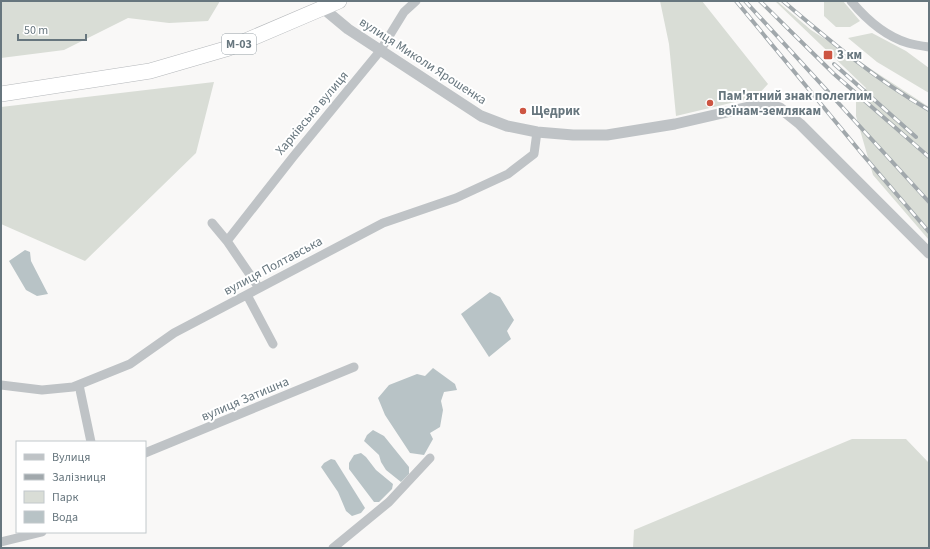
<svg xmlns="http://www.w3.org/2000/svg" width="930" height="549" font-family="'Source Sans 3',sans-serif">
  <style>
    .green { fill: #d9ddd6 }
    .water { fill: #b8c3c6 }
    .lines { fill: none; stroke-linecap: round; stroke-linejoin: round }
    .trunk-casing { stroke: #b5b8bb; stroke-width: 16 }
    .minor { stroke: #bfc3c6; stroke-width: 9 }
    .tertiary { stroke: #bfc3c6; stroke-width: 11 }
    .trunk { stroke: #fff; stroke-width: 15 }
    .rail-casing { stroke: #a1a8ac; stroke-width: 4 }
    .rail { stroke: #fff; stroke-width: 2.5; stroke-dasharray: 8; stroke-linecap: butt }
    .poi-dot { fill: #cd5542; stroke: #fff; stroke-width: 1.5 }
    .labels { text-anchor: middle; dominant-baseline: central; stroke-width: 4; stroke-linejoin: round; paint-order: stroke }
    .shield { fill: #fff; stroke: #959fa5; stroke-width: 1 }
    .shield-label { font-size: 12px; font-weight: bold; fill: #67767e }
    .poi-label { font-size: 13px; font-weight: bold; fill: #67767e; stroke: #fff; text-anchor: start }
    .street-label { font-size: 13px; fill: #67767e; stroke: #fff }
  </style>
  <rect width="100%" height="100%" fill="#f9f8f7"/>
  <path class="green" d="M1,1H220L208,21L169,23L128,18L64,50L1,58Z
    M660,1H702L768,84L756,97L676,116L669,44Z
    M775,1H777L811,30L929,107V240L873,175L856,116V102L866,88Z
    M824,1H843L860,21L850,27H836L824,16Z
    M872,33L906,51L929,68V93L877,62L848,38Z
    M214,82L196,153L85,261L1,224V107Z
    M852,439H906L929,463V548H633L634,530Z"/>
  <path class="water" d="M25,250L30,252L31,261L48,294L37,296L26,290L9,261Z
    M490,292L500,297L514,320L507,331L511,339L489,357L461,314Z
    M433,368L455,384L457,390L444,392L441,401L443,410L440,427L430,433L433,439L424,455L410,453L385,415L378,398L389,385L417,374L425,376Z
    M373,430L384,436L409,467V474L401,482L386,470L381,462L379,455L364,441L367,435Z
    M361,453L366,457L376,470L393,484L392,489L379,502H374L349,469V463L354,455Z
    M331,459L335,460L365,508L361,513L352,516L346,511L338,492L321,467L324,463Z"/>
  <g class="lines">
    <defs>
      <path id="trunk" d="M1,94L150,71L229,48L339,1"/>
    </defs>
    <use href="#trunk" class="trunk-casing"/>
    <path class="minor" d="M851,1C866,19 885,36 908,43C915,45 922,46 929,47
      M212,223L227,241
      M259,288L227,241L293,157L380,51L404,12L416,1
      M247,295L273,344
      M1,385L42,390L73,387L130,364L174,333L383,223L456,198L508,174L534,154L537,132
      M79,385L91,442
      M145,453L354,367
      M1,542L42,532
      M333,548L389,502L430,458"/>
    <path class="tertiary" d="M324,9L348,29L481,116L507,126L537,132L573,135H607L675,124L753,106L770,105L780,108L800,124L929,253"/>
    <use href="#trunk" class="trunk"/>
    <defs>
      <path id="rail" d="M736,1L863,155L929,232
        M745,1L929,202
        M760,1L834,74L929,157
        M783,1C829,40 876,80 929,110
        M834,64L916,137"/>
    </defs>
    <use href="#rail" class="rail-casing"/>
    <use href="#rail" class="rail"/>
  </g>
  <g class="poi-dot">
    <rect x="823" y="50" width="10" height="10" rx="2"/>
    <circle cx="710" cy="103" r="4"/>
    <circle cx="523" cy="111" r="4"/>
  </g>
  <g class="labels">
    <rect class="shield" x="222" y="34" width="34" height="20" rx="3"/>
    <g class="shield-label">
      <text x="239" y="44">М-03</text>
    </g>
    <g class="poi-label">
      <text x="837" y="55">3 км</text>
      <text x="718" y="96">Пам'ятний знак полеглим<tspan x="718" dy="15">воїнам-землякам</tspan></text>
      <text x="531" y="111">Щедрик</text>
    </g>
    <g class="street-label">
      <text transform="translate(423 61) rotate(33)">вулиця Миколи Ярошенка</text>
      <text transform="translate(312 113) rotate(-50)">Харківська вулиця</text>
      <text transform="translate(273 266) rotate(-28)">вулиця Полтавська</text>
      <text transform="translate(245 399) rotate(-23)">вулиця Затишна</text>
    </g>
  </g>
  <rect width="930" height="549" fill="none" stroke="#67767e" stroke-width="4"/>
  <rect x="16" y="441" width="130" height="92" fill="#ffffff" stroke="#c2c8cb"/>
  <rect x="24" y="454" width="20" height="6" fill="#bfc3c6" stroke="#c2c8cb"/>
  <text x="52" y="461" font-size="12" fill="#67767e">Вулиця</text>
  <rect x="24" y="474" width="20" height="6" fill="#a1a8ac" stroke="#c2c8cb"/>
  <text x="52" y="481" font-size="12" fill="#67767e">Залізниця</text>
  <rect x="24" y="491" width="20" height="12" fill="#d9ddd6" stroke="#c2c8cb"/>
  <text x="52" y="501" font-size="12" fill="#67767e">Парк</text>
  <rect x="24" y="511" width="20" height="12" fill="#b8c3c6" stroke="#c2c8cb"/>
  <text x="52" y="521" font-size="12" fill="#67767e">Вода</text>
  <path d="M18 34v6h68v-6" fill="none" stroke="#67767e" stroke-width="2"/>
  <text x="24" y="34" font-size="12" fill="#67767e" stroke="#ffffff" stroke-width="3" paint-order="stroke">50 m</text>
</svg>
